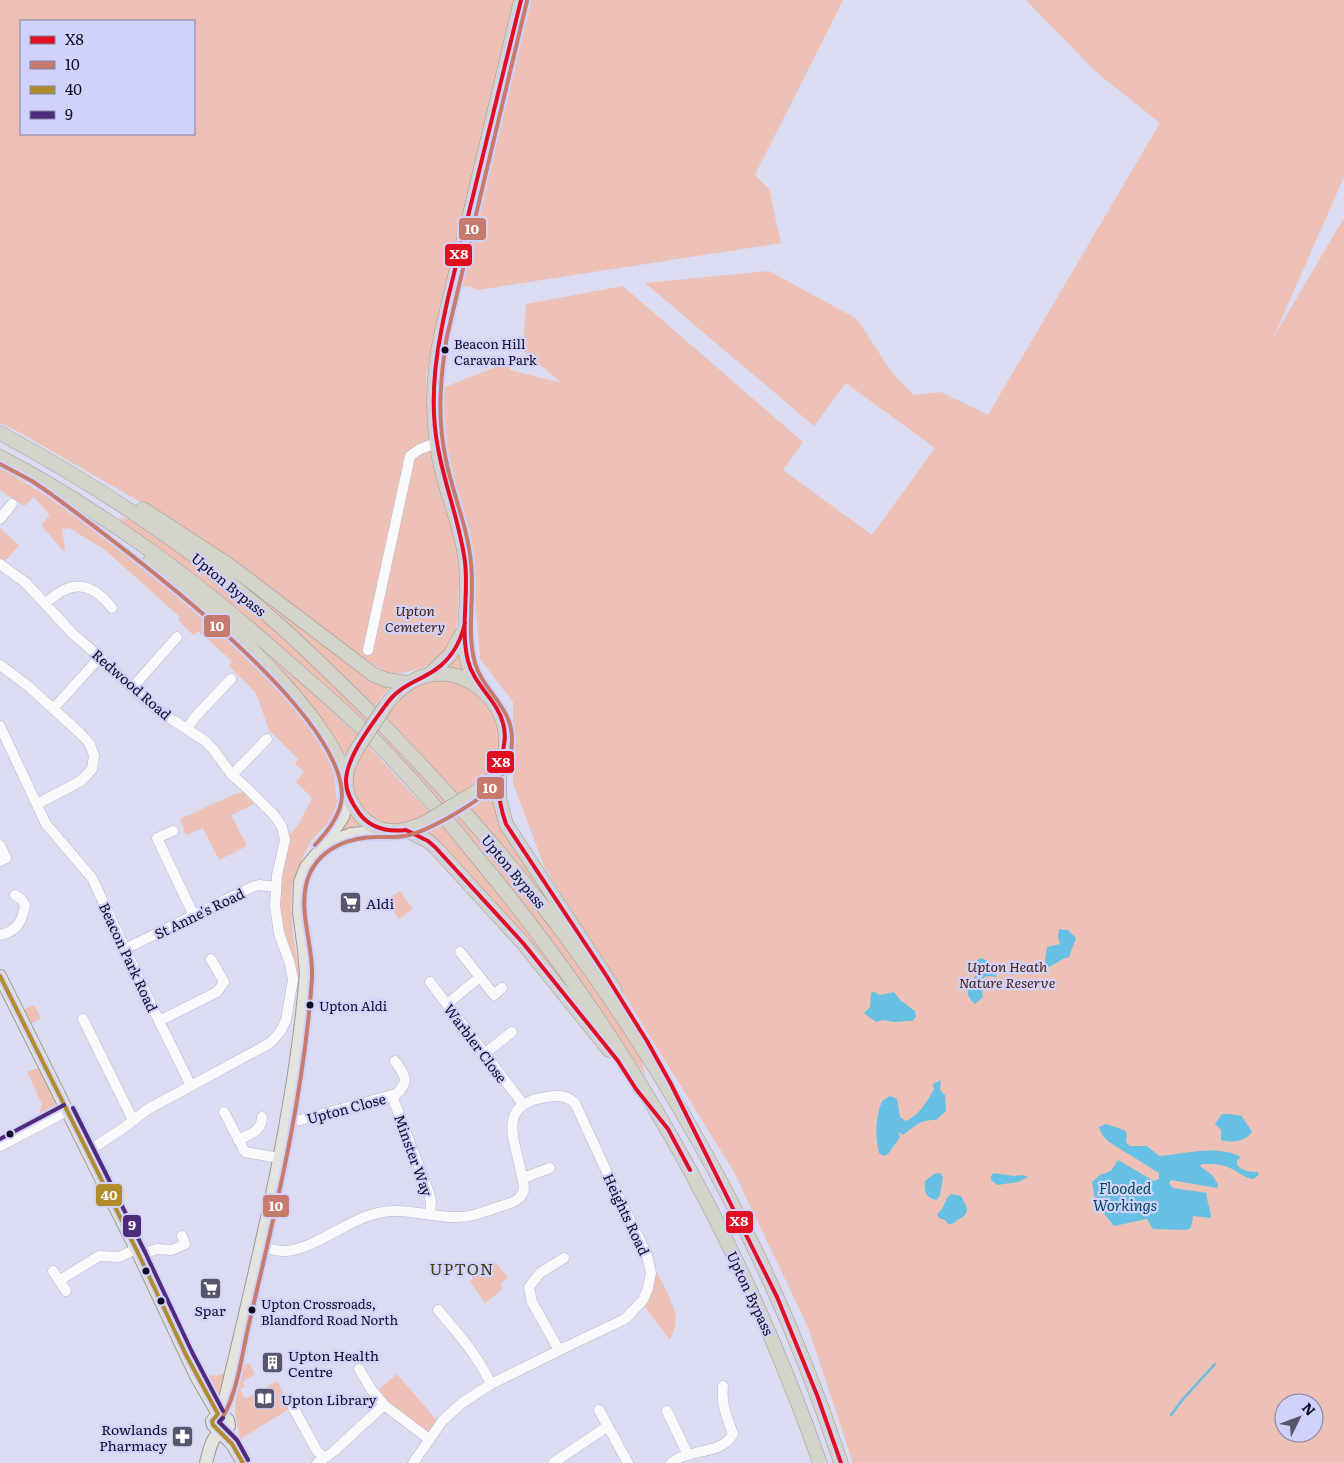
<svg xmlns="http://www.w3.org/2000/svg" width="1344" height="1463" font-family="Literata,serif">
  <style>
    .green { fill: #eec1b7; fill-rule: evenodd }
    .water { fill: #65c0e4 }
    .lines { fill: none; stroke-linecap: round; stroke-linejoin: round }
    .stream { stroke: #65c0e4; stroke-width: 2.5 }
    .minor-casing { stroke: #b7b6cd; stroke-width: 11 }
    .major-casing { stroke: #9b9a98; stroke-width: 14 }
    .highway-casing { stroke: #9b9a98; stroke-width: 15 }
    .minor { stroke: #fafafd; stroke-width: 10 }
    .major { stroke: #e4e4df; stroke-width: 12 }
    .highway { stroke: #d5d4cb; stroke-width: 14 }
    .highway-bridge-casing { stroke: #9b9a98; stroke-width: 15; stroke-linecap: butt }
    .highway-bridge { stroke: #d5d4cb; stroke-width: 14 }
    .bus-1-casing { stroke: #d1d2fb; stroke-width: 8 }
    .bus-2-casing { stroke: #d1d2fb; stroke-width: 8 }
    .bus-3-casing { stroke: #d1d2fb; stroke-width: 8 }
    .bus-4-casing { stroke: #d1d2fb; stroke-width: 8 }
    .bus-1 { stroke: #e01021; stroke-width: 4 }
    .bus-2 { stroke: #c67b6c; stroke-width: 4 }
    .bus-3 { stroke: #b18c2c; stroke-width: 4 }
    .bus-4 { stroke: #4e2b7b; stroke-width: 4 }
    .bus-dot { fill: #0f0d24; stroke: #d1d2fb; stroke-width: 2 }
    .labels { text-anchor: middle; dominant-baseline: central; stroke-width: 4.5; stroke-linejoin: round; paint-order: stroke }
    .bus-label { font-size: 13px; fill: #0f0d24; stroke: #d1d2fb; text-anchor: start }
    .street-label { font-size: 14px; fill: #0f0d24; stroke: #d1d2fb }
    .park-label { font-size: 14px; font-style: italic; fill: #491d07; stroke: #d1d2fb }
    .poi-label { font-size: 14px; fill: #0f0d24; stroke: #d1d2fb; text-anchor: start }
    .water-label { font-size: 15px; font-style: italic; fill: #004b61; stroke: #d1d2fb }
    .quarter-label { font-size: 16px; letter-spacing: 1px; fill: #3f3c12; stroke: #d1d2fb }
    .line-badge { stroke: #d1d2fb; stroke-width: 2 }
    .badge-label { font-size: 14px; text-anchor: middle; font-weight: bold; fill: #fff }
  </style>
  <rect width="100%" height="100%" fill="#dbdbf1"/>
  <path class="green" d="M0,0H843L755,175L769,189L781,243L478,290L468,286L446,290L426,375L428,438L443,488L460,561L457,624L450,647L424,668L392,675L360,657L184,527L17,431L0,423ZM21,21H194V134H21Z
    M1026,0H1344V177L1273,338L1344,218V1463H853L808,1327L733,1170L544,866L513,783V702L480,659L474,584L458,497L452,499L436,412L443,357L445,358V387L508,362L510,370L562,383L523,351L526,304L623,286L803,442L783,470L872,535L935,448L846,383L814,426L645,283L769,271L857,319L892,373L914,395L941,392L988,415L1160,123L1096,72ZM1284,1403H1314V1433H1284Z
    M0,467L56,502L169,584L214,623L255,664L307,723L329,753L334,775L337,802L333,817L311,841L302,859L292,885L291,908L293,936L301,980L293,979L275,906L285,840L298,825L312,798L296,782L304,772L295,764L298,759L269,730L256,693L229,666L232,661L198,631L193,635L178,620L180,617L104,549L69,528L62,529L65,551H63L41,525L50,515L34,497L24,506L0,490Z
    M119,518L129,519L193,563L258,615L368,716L364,724L123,526Z
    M0,528L19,545L3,563L0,560Z
    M181,537L391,686L381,697L374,708Z
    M220,610L282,664L357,735L344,758Z
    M459,648L467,673L444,670Z
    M436,680L464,684L489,704L500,736L498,755L490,771L478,783L457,795L385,718L392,707L409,689Z
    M379,728L448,800L441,805L373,735Z
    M367,745L429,812C417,819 404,827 389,825C368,822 351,797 352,776C354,765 361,755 367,745Z
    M492,788L494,790L580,943L467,805Z
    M243,792L254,804L231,815L247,846L219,860L203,828L186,835L180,819L235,794Z
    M349,809L366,826L335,837Z
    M457,811L491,849L589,976L641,1058L646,1077L542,927L487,856L450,814Z
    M439,821L541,948L593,1019L418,832Z
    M400,891L413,909L399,919L386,900Z
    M34,1005L41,1018L28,1025L21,1011Z
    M38,1068L55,1102L56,1109L50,1115L32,1124L30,1121L38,1118L42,1104L27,1072Z
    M648,1259C656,1270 672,1299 675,1313C677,1323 674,1332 670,1340L641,1302L643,1300Z
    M496,1263L508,1278L500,1284L503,1289L485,1303L470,1281Z
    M249,1363L255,1374L243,1382L245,1386L240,1389L245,1399L277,1381L291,1408L240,1439L235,1413L236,1396L242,1364ZM271,1390L275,1399L258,1408L254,1400Z
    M227,1371L221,1394L218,1395L212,1394L202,1376L203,1374L217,1376Z
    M397,1374L440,1424L429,1439L375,1393Z"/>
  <path class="water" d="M1059,929L1068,930L1076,938L1069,957C1060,959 1055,965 1046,968L1045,960L1047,947L1060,944L1058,937Z
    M981,958L990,962L997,977C995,977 992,976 989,976C978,976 982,990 983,997L975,1004C959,990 974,984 977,972C978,968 977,964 977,960Z
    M874,992L880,995L894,992L900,1000L915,1011L916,1017L912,1021C906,1020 903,1022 896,1022C888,1022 886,1018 876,1022L864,1013L870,1007L871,993Z
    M941,1080L940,1090L945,1095L946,1111L936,1120C918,1120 916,1126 903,1135L898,1132L900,1137L888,1154L884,1156L879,1153C875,1135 875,1119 882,1101L890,1096L897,1099L900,1117L906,1121C919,1115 927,1102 934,1089L933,1084Z
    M1222,1114H1229L1242,1116C1245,1123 1250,1127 1252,1132C1245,1142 1232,1143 1221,1140V1130L1215,1124Z
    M1106,1124L1124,1130L1127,1133L1126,1142L1130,1146H1147L1159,1156C1185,1154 1217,1144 1241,1157L1237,1161V1165C1243,1171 1249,1172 1257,1172L1259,1175L1253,1179C1246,1178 1241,1174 1234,1170C1224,1164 1213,1164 1202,1164L1200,1166L1212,1175L1218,1184L1217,1188L1171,1180L1169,1183L1173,1188L1207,1193C1206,1202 1211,1208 1211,1218L1193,1216L1191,1228L1186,1230L1153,1229L1147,1219L1114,1226L1096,1204L1092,1182L1100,1175L1111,1171L1118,1160L1154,1181L1159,1179V1173L1109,1142L1102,1135L1099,1127Z
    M940,1173L943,1177L940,1195L937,1200C925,1198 924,1191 925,1181L934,1174Z
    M993,1173L1014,1176L1022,1175L1028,1177L1018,1182L997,1185L991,1180V1177Z
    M951,1194L961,1196C967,1207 971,1213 959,1219C955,1222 954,1224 948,1224L945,1220L939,1218L937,1214C945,1209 944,1199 951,1194Z"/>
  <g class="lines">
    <path class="stream" d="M1171,1415L1183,1399L1215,1364"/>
    <defs>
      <path id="minor" d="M0,519L12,504
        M0,564L26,583L72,633L103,660L132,688L156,709L205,741L213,749L232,775L248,789L274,815L282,827L285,840L277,875L275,906L279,933L290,964L293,979L286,1020L280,1032L270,1043L191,1086
        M45,604C70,580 90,580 112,608
        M368,650L410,456L420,449L436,443
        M0,665L28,686L80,733L90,744L94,756L92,769L81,781L37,804
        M132,688L177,637
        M53,709L100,657
        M0,726L46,824L92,878L159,1021L191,1086L148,1109L122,1129L88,1151
        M187,729L195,717L231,679
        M232,775L267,739
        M173,831L157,838L194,916
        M0,845L6,858L0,861
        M0,935C17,931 22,922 25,905L21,899L15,895
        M125,949L252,887L259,885L275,887
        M480,977L494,995L502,988
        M430,982L523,1104
        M447,1004L480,977L460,952
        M83,1019L133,1120
        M159,1021L217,992L224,982L211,959
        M484,1054L512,1032
        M392,1096L429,1193L431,1201L430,1215
        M224,1112L245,1152L279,1158
        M287,1118L300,1120L396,1094C411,1082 404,1074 395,1061
        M238,1140C250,1134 262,1131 262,1117
        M0,1146L67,1111
        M523,1178L550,1168
        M261,1247C269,1248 279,1252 287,1251C324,1246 354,1212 393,1211C413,1210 434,1217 454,1217C469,1218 484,1212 498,1207C505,1205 514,1203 519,1198C526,1192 524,1184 522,1177C516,1141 494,1104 547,1097C558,1095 566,1095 575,1103L610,1179L647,1255L651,1273L648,1288L643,1300L625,1319L566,1347L491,1384L462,1403L443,1420L413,1463
        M139,1255L157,1249L172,1250L185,1244L182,1236
        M53,1271L66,1291
        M60,1280L99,1256L119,1257L136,1249
        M438,1310C458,1333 478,1356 491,1384
        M559,1350L532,1302L529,1287L540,1273L564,1258
        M359,1369L371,1389L384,1405L429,1439
        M293,1407L317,1451L324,1458
        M599,1410L628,1463
        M667,1411L688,1455
        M317,1463L333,1452L384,1405
        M553,1463L608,1426
        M671,1463C675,1460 680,1457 684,1456C701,1450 724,1451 733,1434C727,1417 721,1405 723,1386"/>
      <path id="major" d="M324,845L351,834L385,831
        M0,976L139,1255L196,1376L218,1414L228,1420L229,1426C211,1436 211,1444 206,1463
        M243,1463L232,1444L213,1425L212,1421L218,1414L225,1399C258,1259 294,1117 306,974L304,950L299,912L300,882L306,867L324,845L343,817L348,796"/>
      <path id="highway" d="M0,433C96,485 188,545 270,617C310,652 347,689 384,726C449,793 512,863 567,938C684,1097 779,1275 841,1463
        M0,457C103,511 196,580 282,657C314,685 346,712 376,742C412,779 445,817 477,857C627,1037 742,1242 820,1463
        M143,509L229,565L374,675L387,680L409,683
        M150,561C200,599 247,641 288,688C312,716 333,742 346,777
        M430,674L450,655L463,632
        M482,690C478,683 473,677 470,670C463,652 465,632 466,613C467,597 467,580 466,564C463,535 452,507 444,479C431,431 431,384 441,335L521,0
        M386,705C447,623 547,722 488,783C482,788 476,792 469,796
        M357,749C352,758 346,768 346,778C344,802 366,829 390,831C404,832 416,827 428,821
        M500,764L499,797L506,824L615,990
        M406,830L428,841L435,847L523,943L609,1050"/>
    </defs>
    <use href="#minor" class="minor-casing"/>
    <use href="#major" class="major-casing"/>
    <use href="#highway" class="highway-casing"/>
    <use href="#minor" class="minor"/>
    <use href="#major" class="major"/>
    <use href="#highway" class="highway"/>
    <defs>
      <path id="highway-bridge" d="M357,749L386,705
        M428,821L469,796"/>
    </defs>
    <use href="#highway-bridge" class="highway-bridge-casing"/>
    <use href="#highway-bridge" class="highway-bridge"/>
    <defs>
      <path id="bus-1" d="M521,0L448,298C437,347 428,397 438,448C445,487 460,523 465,562C469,595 460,629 468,661C474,685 497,700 503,723C508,740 501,755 499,772C497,790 500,807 506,824L604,972L647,1041L671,1084L777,1297L817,1395L841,1463
        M406,830C388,832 370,828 359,813C352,803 346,793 346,781C346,757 374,721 388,702C401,685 419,681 435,670C451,659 461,641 465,623
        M406,830L428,841L435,847L523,943L618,1061L636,1089L668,1129L690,1170"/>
      <path id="bus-2" d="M0,464L32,481L51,494C121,546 341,707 342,795C342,814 327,832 315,845
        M248,1460L237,1440L219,1422C236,1402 242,1354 248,1328C275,1213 304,1096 312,978C314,943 295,907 310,873C322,847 351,837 378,837C388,837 398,838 409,835C430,830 479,802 494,785C505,773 512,756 512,740C513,708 483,691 475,663C466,630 475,596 471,563C468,528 453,495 446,460C437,419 440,378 447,336L527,1"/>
      <path id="bus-3" d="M0,976L139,1255L186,1355L218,1414
        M218,1414L212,1421L213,1425L232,1444L243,1463"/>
      <path id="bus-4" d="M73,1108L145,1252L192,1352L223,1411
        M0,1139L64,1105
        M223,1418L219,1422L237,1440L248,1460"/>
    </defs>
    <use href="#bus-1" class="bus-1-casing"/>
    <use href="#bus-2" class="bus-2-casing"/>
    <use href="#bus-3" class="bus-3-casing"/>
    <use href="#bus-4" class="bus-4-casing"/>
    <use href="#bus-1" class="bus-1"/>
    <use href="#bus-2" class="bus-2"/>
    <use href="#bus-3" class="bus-3"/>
    <use href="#bus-4" class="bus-4"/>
  </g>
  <defs>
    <symbol id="supermarket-square" viewBox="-11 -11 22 22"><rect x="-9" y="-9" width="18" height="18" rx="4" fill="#56556c" stroke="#d1d2fb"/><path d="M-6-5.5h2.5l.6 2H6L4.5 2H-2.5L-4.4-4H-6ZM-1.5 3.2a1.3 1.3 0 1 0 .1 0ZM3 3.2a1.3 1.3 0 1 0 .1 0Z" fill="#fff"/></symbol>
    <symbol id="building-square" viewBox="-11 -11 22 22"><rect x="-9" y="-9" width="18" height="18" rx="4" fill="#56556c" stroke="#d1d2fb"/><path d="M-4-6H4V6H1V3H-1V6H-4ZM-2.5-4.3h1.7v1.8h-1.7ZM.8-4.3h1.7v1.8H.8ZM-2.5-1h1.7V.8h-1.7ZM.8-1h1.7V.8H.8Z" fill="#fff"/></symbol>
    <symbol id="library-square" viewBox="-11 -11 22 22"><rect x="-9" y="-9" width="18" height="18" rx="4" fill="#56556c" stroke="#d1d2fb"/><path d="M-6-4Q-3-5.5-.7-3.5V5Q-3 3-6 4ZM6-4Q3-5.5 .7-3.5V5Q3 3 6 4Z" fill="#fff"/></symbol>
    <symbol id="pharmacy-square" viewBox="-11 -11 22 22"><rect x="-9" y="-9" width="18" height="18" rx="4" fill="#56556c" stroke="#d1d2fb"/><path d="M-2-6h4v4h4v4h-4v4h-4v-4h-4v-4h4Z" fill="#fff"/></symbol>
  </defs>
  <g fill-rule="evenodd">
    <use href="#supermarket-square" x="338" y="890" width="25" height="25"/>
    <use href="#supermarket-square" x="198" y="1276" width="25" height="25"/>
    <use href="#building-square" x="260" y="1350" width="25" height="25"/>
    <use href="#library-square" x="252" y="1386" width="25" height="25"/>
    <use href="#pharmacy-square" x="170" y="1424" width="25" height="25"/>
  </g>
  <g class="bus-dot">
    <circle cx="445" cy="350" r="4.5"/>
    <circle cx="310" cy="1005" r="4.5"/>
    <circle cx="10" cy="1134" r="4.5"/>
    <circle cx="146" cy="1271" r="4.5"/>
    <circle cx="161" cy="1301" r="4.5"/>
    <circle cx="252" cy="1310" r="4.5"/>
  </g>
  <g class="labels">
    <g class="bus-label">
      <text x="454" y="343">Beacon Hill<tspan x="454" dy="16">Caravan Park</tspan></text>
      <text x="319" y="1005">Upton Aldi</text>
      <text x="261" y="1303">Upton Crossroads,<tspan x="261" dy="16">Blandford Road North</tspan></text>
    </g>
    <g class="street-label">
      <text transform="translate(229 584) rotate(39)">Upton Bypass</text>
      <text transform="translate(132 684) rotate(41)">Redwood Road</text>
      <text transform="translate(514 871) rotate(50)">Upton Bypass</text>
      <text transform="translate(199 913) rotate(-26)">St Anne's Road</text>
      <text transform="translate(129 957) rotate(65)">Beacon Park Road</text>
      <text transform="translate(476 1043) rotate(53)">Warbler Close</text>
      <text transform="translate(346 1108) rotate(-15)">Upton Close</text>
      <text transform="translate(414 1155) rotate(70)">Minster Way</text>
      <text transform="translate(627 1214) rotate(65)">Heights Road</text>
      <text transform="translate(751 1293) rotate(65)">Upton Bypass</text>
    </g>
    <g class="park-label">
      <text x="415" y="610">Upton<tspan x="415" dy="16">Cemetery</tspan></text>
      <text x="1007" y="966">Upton Heath<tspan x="1007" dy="16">Nature Reserve</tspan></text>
    </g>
    <g class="poi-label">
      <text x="366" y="903">Aldi</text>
      <text x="210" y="1310" text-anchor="middle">Spar</text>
      <text x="288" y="1355">Upton Health<tspan x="288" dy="16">Centre</tspan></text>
      <text x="281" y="1399">Upton Library</text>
      <text x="167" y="1429" text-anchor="end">Rowlands<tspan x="167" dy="16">Pharmacy</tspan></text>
    </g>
    <g class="water-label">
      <text x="1125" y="1187">Flooded<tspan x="1125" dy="17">Workings</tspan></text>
    </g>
    <g class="quarter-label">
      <text x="462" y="1268">UPTON</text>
    </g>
  </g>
  <g class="line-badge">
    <rect x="458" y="217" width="29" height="24" rx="5" fill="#c67b6c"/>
    <rect x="444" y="243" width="29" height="24" rx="5" fill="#e01021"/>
    <rect x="203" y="614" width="28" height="24" rx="5" fill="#c67b6c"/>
    <rect x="486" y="750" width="29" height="24" rx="5" fill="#e01021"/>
    <rect x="476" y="776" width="29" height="24" rx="5" fill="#c67b6c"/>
    <rect x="95" y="1183" width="28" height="24" rx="5" fill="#b18c2c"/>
    <rect x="262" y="1194" width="28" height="24" rx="5" fill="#c67b6c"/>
    <rect x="725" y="1210" width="29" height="24" rx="5" fill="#e01021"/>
    <rect x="122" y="1214" width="20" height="24" rx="5" fill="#4e2b7b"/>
  </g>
  <g class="badge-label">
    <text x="472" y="234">10</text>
    <text x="459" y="259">X8</text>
    <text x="217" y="631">10</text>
    <text x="501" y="767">X8</text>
    <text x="490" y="793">10</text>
    <text x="109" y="1200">40</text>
    <text x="276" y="1211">10</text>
    <text x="739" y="1226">X8</text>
    <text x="132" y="1230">9</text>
  </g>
  <rect x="20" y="20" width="175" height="115" fill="#d1d2fb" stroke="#8383a5"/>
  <rect x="30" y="36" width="25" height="8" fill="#e01021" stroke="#8383a5"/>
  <text x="65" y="45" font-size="15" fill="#0f0d24">X8</text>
  <rect x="30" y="61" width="25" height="8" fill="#c67b6c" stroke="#8383a5"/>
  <text x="65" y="70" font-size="15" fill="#0f0d24">10</text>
  <rect x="30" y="86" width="25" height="8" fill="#b18c2c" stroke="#8383a5"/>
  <text x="65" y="95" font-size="15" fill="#0f0d24">40</text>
  <rect x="30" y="111" width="25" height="8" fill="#4e2b7b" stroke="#8383a5"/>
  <text x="65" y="120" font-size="15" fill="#0f0d24">9</text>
  <g transform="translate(1299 1418) rotate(48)"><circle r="24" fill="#d1d2fb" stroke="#8383a5"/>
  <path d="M0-4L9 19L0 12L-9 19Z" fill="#56556c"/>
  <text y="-8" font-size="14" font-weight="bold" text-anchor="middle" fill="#0f0d24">N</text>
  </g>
</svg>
